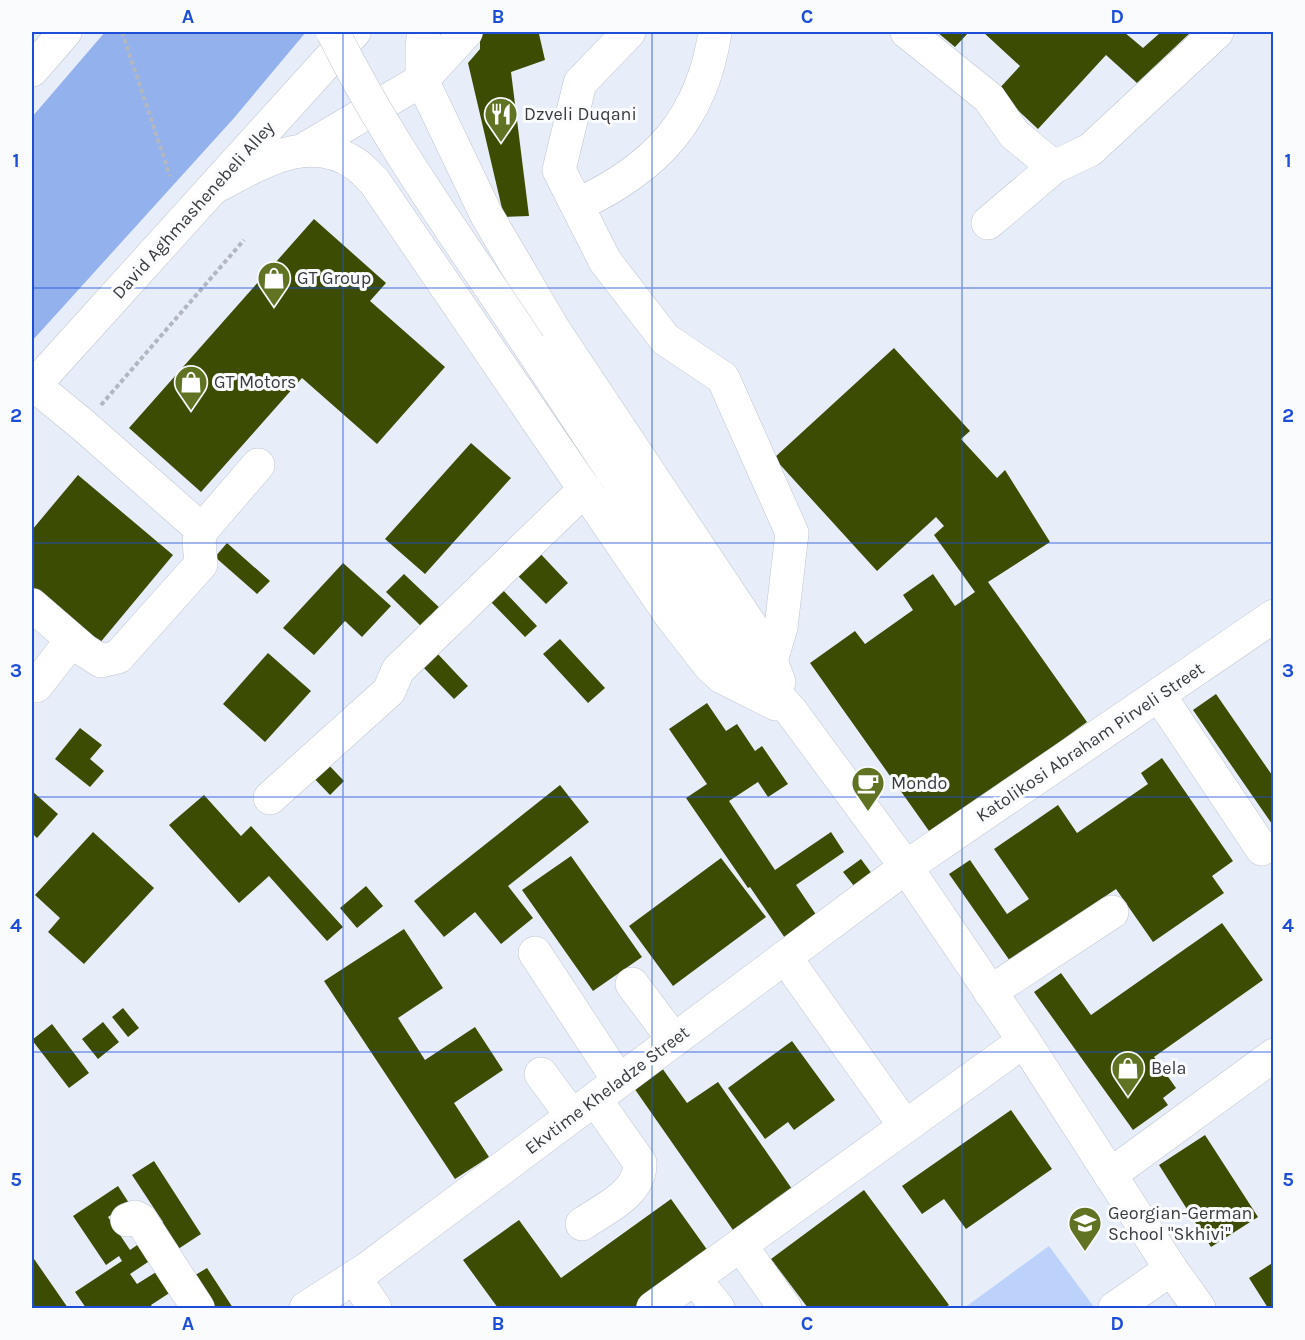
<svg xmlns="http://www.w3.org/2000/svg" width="1305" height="1340" font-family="Karla,sans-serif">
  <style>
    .green { fill: #bdd2fb }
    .forest { fill: #93b1ec }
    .building { fill: #3c4c03 }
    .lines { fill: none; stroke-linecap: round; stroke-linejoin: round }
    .minor-casing { stroke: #bec4cf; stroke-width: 34 }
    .major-casing { stroke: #bec4cf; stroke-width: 34 }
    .highway-casing { stroke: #bec4cf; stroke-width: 34 }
    .path { stroke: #b2b7c0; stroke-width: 4; stroke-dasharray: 4.5 3; stroke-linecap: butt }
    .minor { stroke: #fff; stroke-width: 33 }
    .major { stroke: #fff; stroke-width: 33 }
    .highway { stroke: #fff; stroke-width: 33 }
    .major-bridge-casing { stroke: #bec4cf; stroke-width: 34; stroke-linecap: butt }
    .major-bridge { stroke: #fff; stroke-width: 33 }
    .grid { fill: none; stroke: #1d4ed8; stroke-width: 1.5; stroke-opacity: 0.55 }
    .labels { text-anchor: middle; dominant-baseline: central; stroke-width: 6; stroke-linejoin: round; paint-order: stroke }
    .poi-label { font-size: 18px; fill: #393b3f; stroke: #fafbfd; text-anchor: start }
    .street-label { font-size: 18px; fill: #393b3f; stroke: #fafbfd }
    .neatline { fill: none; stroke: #1d4ed8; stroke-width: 2 }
    .grid-label { font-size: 20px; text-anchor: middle; font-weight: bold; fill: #1d4ed8 }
  </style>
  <rect width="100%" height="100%" fill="#e8eef9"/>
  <path class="green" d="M1049,1246L1094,1307L1092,1308H964Z"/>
  <path class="forest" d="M105,32H306L234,118L32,341V117Z"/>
  <path class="building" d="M480,32H535L539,34L545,60L511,72L529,216L504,217L468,63L480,49Z
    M937,32H969L955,47Z
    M983,32H1124L1143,48L1161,32H1191L1137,83L1106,55L1038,129L997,91L1020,66Z
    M314,219L386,283L370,301L445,367L377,444L302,378L201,492L129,428Z
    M894,348L970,431L961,439L997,478L1005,470L1050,542L988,582L1087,722L1025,767L934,838L810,663L855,631L865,644L913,610L903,595L933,574L955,606L975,592L934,535L944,526L936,517L877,571L774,458Z
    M471,443L511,478L425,574L385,539Z
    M78,475L173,555L94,650L32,598V530Z
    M227,543L270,581L257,594L215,557Z
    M536,549L568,583L546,604L513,571Z
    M343,563L391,606L362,637L345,621L314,655L283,628Z
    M404,574L443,611L425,630L386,592Z
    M502,589L537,626L525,637L490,601Z
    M560,639L605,688L588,703L543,654Z
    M436,652L468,686L454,699L422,666Z
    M268,653L311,691L265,742L223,704Z
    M1216,694L1274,778V827L1193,710Z
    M707,703L726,731L737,724L755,751L762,746L788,784L768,797L758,782L729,801L775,870L831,832L844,852L796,885L819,919L787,941L750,887L748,888L686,798L707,784L669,729Z
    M80,728L102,745L90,759L104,771L90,787L55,759Z
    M1162,758L1233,861L1212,876L1224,893L1153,942L1116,889L1010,961L949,874L970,860L1007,914L1029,899L994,849L1058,805L1077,833L1148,784L1141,773Z
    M323,759L344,781L330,795L308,772Z
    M560,785L589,822L508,886L533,918L501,944L475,912L444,937L414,901Z
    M32,791L58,814L37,838L32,833Z
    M204,795L241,836L251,826L343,927L327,941L269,876L239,903L169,825Z
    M93,832L154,888L84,964L48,932L60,918L35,895Z
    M571,856L642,957L593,991L522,890Z
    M721,858L766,917L673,986L629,926Z
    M861,859L875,878L858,891L843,872Z
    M366,886L383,906L357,928L340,908Z
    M1222,923L1263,980L1154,1057L1176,1088L1163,1098L1168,1105L1133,1130L1034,992L1061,973L1091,1015Z
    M404,929L443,988L398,1018L425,1060L475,1027L503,1070L454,1103L489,1157L455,1179L324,981Z
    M123,1008L139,1028L128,1037L112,1017Z
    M103,1022L119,1042L98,1059L82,1039Z
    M52,1024L89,1073L69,1088L32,1040Z
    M792,1041L835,1100L794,1130L788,1122L765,1139L728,1088Z
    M662,1068L687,1103L718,1082L792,1189L733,1230L634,1088Z
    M1011,1110L1052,1169L966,1229L944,1199L922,1214L902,1186Z
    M1205,1135L1258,1217L1211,1247L1159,1165Z
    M154,1161L201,1234L169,1255L152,1229L163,1222L132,1175Z
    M118,1186L129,1203L108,1217L130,1250L143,1241L154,1258L130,1274L137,1284L161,1269L174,1290L151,1305L153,1308H86L75,1292L122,1261L119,1256L106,1265L73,1216Z
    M864,1190L949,1305L944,1308H808L771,1259Z
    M671,1199L713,1258L642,1308H498L463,1260L519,1220L561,1278Z
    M32,1256L68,1308H32Z
    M1274,1262V1308H1268L1249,1278Z
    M207,1268L233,1308H204L187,1280Z"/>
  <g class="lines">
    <defs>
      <path id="minor" d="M629,32L580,83L559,170L605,261L665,339L723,378L792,533L781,627L771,661
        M907,32L989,98L1014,134L1054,167
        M305,149L422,80L466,32
        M577,205C655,169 702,120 715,32
        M988,223L1054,167L1090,150L1217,32
        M34,385L83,425L202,530L258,465
        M32,605L84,650L101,661L118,657L201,564L199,541L202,530
        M36,686L72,640
        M1159,695L1262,849
        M270,798L389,691L398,670L585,489
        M535,953L619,1081
        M785,957L905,1126
        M632,984L674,1040
        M990,992L1112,912
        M541,1074L572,1116
        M1110,1175L1274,1055
        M127,1220L135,1217L141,1220L198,1308
        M582,1224C604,1209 641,1193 640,1163L595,1099
        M741,1246L785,1308
        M354,1277L375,1308
        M695,1279L718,1308
        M306,1308L367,1269L906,867L1274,616
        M653,1308L1024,1041
        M1115,1308L1171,1269"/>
      <path id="major" d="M424,32L422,47V80L486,214L554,330L751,626L771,661L779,682
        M213,188C258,165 308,130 357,165C363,169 368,176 374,181L671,616L710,666L722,677L776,704
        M529,345L712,622L791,711L906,867L1024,1041L1171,1269L1199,1308"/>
      <path id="highway" d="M32,70L65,32
        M32,388L354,32"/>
    </defs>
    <use href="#minor" class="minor-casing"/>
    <use href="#major" class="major-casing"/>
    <use href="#highway" class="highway-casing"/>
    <path class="path" d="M122,32L170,176
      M101,405L244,240"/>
    <use href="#minor" class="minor"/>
    <use href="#major" class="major"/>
    <use href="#highway" class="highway"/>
    <defs>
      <path id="major-bridge" d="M333,32C387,142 461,242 529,345"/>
    </defs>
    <use href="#major-bridge" class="major-bridge-casing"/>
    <use href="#major-bridge" class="major-bridge"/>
  </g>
  <path class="grid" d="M343,32V1308M652,32V1308M962,32V1308M32,288H1274M32,543H1274M32,797H1274M32,1052H1274"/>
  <defs>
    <symbol id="restaurant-pin" viewBox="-11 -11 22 30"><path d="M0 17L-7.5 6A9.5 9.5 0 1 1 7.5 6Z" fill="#5f7322" stroke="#fafbfd"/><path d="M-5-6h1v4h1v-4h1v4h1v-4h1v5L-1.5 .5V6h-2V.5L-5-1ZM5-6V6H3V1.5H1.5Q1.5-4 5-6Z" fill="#fff"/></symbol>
    <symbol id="shop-pin" viewBox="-11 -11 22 30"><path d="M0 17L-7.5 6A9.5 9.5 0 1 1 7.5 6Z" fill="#5f7322" stroke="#fafbfd"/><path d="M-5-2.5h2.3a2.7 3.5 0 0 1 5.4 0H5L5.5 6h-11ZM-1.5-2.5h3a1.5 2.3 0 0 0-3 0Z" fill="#fff"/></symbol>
    <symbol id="cafe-pin" viewBox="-11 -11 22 30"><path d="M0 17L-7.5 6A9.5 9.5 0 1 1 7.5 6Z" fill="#5f7322" stroke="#fafbfd"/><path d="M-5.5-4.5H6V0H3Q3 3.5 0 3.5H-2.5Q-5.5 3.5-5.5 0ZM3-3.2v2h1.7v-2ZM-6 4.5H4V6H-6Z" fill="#fff"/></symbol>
    <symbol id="school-pin" viewBox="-11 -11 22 30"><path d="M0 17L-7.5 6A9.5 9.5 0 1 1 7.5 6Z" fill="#5f7322" stroke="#fafbfd"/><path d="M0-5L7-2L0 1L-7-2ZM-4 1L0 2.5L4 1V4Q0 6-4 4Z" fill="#fff"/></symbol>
  </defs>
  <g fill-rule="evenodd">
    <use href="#restaurant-pin" x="482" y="95" width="38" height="52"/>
    <use href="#shop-pin" x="255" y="259" width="38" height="52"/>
    <use href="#shop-pin" x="172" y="363" width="38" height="52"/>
    <use href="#cafe-pin" x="849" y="764" width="38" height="52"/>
    <use href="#shop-pin" x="1109" y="1049" width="38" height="52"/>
    <use href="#school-pin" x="1066" y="1204" width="38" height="52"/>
  </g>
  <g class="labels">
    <g class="poi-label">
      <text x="524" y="114">Dzveli Duqani</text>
      <text x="297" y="278">GT Group</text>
      <text x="214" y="382">GT Motors</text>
      <text x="891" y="783">Mondo</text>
      <text x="1151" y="1068">Bela</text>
      <text x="1108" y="1213">Georgian-German<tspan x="1108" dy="21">School "Skhivi"</tspan></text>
    </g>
    <g class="street-label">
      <text transform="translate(193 210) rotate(-48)">David Aghmashenebeli Alley</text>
      <text transform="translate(1090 742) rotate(-34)">Katolikosi Abraham Pirveli Street</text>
      <text transform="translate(607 1090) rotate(-37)">Ekvtime Kheladze Street</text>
    </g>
  </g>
  <rect width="1305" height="1340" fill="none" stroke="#fafbfd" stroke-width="66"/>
  <rect x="33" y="33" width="1239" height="1274" class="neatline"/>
  <g class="grid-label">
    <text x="188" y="23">A</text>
    <text x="498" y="23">B</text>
    <text x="807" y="23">C</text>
    <text x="1117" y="23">D</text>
    <text x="16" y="167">1</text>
    <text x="1288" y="167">1</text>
    <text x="16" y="422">2</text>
    <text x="1288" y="422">2</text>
    <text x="16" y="677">3</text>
    <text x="1288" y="677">3</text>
    <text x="16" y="932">4</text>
    <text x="1288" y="932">4</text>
    <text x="16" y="1186">5</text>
    <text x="1288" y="1186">5</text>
    <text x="188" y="1330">A</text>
    <text x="498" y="1330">B</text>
    <text x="807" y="1330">C</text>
    <text x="1117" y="1330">D</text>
  </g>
</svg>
